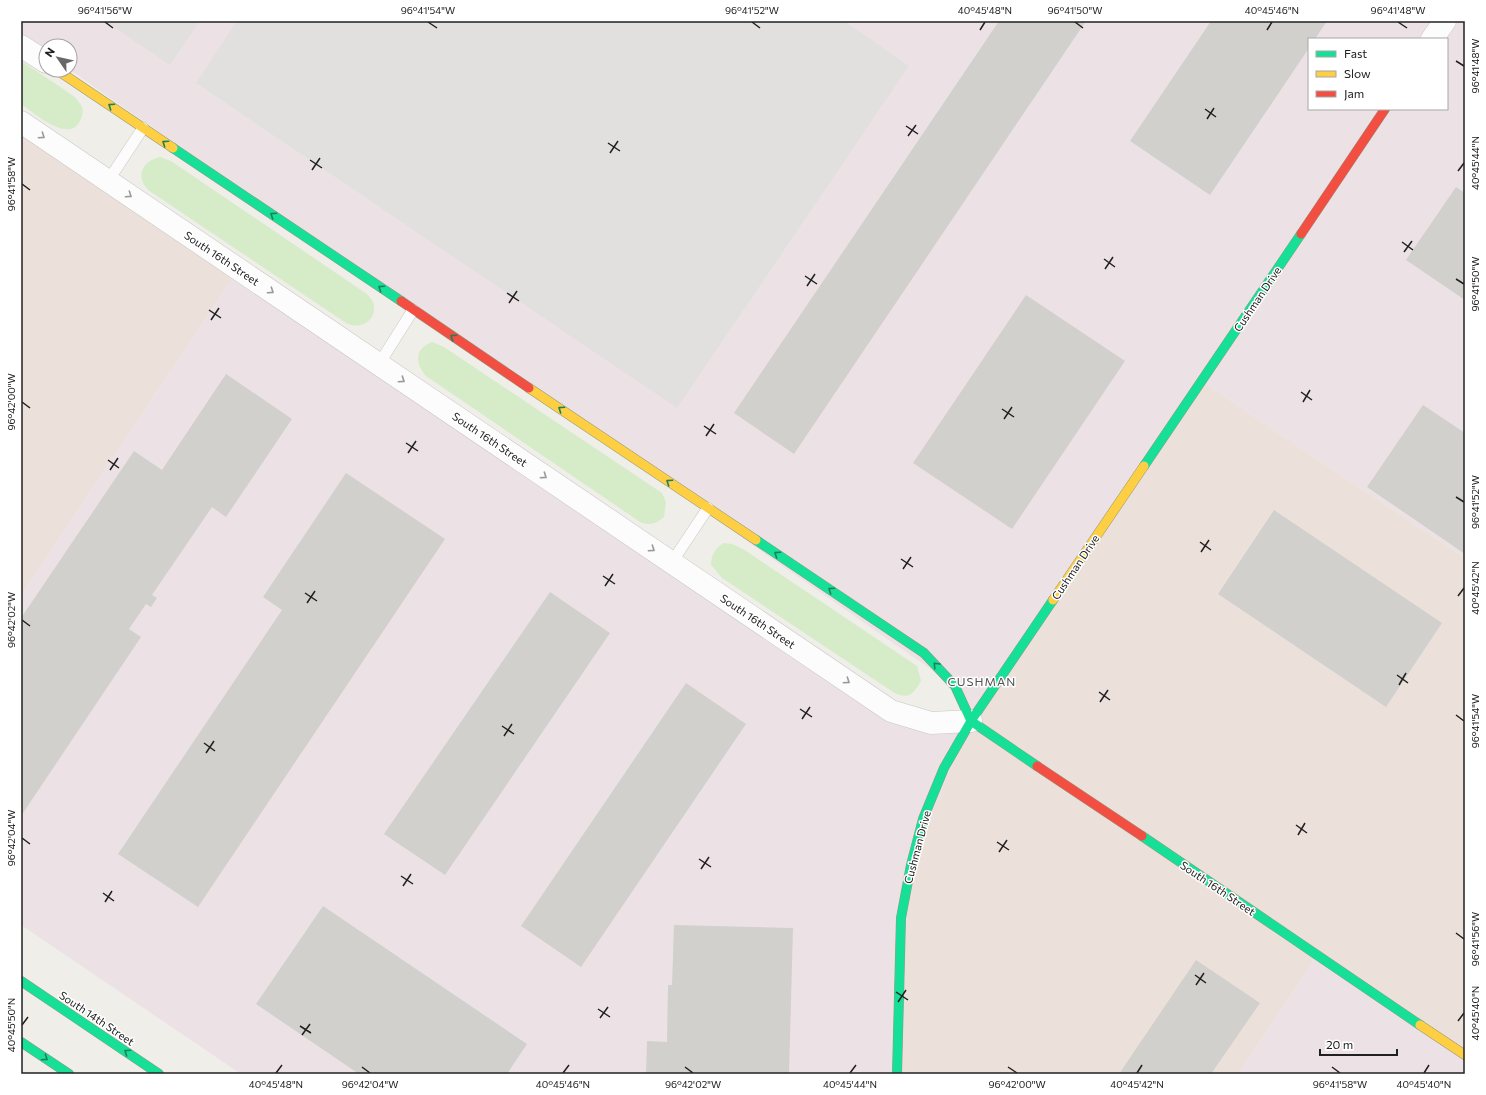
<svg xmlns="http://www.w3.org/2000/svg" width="1486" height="1095" font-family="Commissioner,sans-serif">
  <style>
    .commercial { fill: #ece0db }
    .industrial { fill: #ece2e6; fill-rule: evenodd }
    .grass { fill: #d6ecc9 }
    .parking { fill: #e1e0de }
    .building { fill: #d1d0cc }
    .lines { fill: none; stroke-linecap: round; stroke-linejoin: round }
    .lane-casing { stroke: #c7c7c5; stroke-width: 12 }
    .street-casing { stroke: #c7c7c5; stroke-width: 23 }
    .fast-casing { stroke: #939980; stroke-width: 10 }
    .slow-casing { stroke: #939980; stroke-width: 10 }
    .jam-casing { stroke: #939980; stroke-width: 10 }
    .lane { stroke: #fdfcfc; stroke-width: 11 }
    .street { stroke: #fdfcfc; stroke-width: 22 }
    .fast { stroke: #16e098; stroke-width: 9 }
    .slow { stroke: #ffcf43; stroke-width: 9 }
    .jam { stroke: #f24e42; stroke-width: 9 }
    .oneway { stroke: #1b805c }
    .oneway2 { stroke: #9a9999 }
    .ticks { fill: none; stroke: #202020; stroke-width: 1.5 }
    .labels { text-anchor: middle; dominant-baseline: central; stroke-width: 3; stroke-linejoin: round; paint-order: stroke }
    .street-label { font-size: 11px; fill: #202020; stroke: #fff }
    .neighbourhood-label { font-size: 12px; letter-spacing: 1px; fill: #535353; stroke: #fff }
    .neatline { fill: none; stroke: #202020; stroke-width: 1.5 }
    .ticks-label { font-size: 10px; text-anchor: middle; fill: #202020 }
  </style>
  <rect width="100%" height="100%" fill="#efeee9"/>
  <path class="commercial" d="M21,122L238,269L21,595Z
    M1201,381L1465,558V1055L1317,955L1238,1074H897L901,918L944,768Z"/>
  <path class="industrial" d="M21,21H1465V558L1201,381L971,721L911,865L897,1074H241L21,925V595L238,269L891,711L971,721L955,686L70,70V46H46V62L21,46ZM1309,39H1447V109H1309Z
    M1317,955L1465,1055V1074H1238Z"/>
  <path class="grass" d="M21,61C34,69 46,78 59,86C65,91 74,95 78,101C84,108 84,113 80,121C69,144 34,113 21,104Z
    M160,157L171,161L367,294C369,297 372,299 373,302C379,319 361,331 346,323L148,190C135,176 142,161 160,157Z
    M432,342L444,347L662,493L666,502L664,517C656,524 650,526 640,522L426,376C415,363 414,349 432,342Z
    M723,543L732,544L743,549L917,666L921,681C913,695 908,700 893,692L722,578L711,565C711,555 715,549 723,543Z"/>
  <path class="parking" d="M105,21H200L170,65Z
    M237,21H844L909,66L677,408L196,83Z"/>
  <path class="building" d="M999,21H1086L794,454L734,413Z
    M1211,21H1327L1315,39H1309V48L1210,195L1130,141Z
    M1456,187L1465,193V300L1406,260Z
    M1026,295L1125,361L1012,529L913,463Z
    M226,374L292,419L226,517L212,507L152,595L157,598L151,607L146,604L129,629L141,637L21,816V618L134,451L162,470Z
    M1423,405L1465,433V554L1367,487Z
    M346,473L445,539L198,907L118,854L282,610L263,597Z
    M1274,510L1442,623L1386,707L1218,594Z
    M550,592L610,633L445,875L384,834Z
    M686,683L746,724L581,967L521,926Z
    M323,906L527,1044L507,1074H359L256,1004Z
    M674,925L793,928L789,1074H646L647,1041L667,1042L668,985H672Z
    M1196,960L1260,1003L1211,1074H1119Z"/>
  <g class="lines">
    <defs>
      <path id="lane" d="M108,181L143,128
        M379,364L413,310
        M672,562L708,508"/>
      <path id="street" d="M1432,39L1445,21
        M21,46L46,62
        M21,122L891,711L931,723L971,721"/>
      <path id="fast" d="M173,148L401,301
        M1144,466L1301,234
        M756,540L924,653L955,686L971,721L1037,766
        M1142,836L1420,1025
        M21,981L159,1074
        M21,1042L69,1074
        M897,1074L901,918L911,865L923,819L944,768L971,721L1053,600"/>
      <path id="slow" d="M57,70L173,148
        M529,388L756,540
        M1053,600L1144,466
        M1420,1025L1465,1055"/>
      <path id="jam" d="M1301,234L1385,109
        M401,301L529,388
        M1037,766L1142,836"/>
    </defs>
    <use href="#lane" class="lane-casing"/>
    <use href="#street" class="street-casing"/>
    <use href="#fast" class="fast-casing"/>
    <use href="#slow" class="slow-casing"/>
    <use href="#jam" class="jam-casing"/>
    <use href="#lane" class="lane"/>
    <use href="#street" class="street"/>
    <use href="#fast" class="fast"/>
    <use href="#slow" class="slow"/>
    <use href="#jam" class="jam"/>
  </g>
  <defs><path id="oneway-chevron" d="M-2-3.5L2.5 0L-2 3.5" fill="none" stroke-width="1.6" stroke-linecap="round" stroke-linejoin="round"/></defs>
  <g class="oneway">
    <use href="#oneway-chevron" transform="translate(111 106) rotate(-146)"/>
    <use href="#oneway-chevron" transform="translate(165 143) rotate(-146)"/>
    <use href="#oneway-chevron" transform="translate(273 215) rotate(-146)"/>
    <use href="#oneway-chevron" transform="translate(381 288) rotate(-146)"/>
    <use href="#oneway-chevron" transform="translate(453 337) rotate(-146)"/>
    <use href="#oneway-chevron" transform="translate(561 409) rotate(-146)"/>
    <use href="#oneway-chevron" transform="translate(669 482) rotate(-146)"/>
    <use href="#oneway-chevron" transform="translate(777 554) rotate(-146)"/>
    <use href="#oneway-chevron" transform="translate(831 590) rotate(-146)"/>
    <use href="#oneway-chevron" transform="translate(936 665) rotate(-133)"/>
    <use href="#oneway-chevron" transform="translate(127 1052) rotate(-146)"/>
    <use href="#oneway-chevron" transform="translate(45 1058) rotate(34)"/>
  </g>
  <g class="oneway2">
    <use href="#oneway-chevron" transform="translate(42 136) rotate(34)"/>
    <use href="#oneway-chevron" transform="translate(129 195) rotate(34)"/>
    <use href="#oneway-chevron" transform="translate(271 291) rotate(34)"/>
    <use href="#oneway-chevron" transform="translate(402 380) rotate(34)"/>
    <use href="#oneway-chevron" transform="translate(544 476) rotate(34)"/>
    <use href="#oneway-chevron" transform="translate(652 549) rotate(34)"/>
    <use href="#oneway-chevron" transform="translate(847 681) rotate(34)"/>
  </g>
  <path class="ticks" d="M105,22L113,28M428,22L437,28M752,22L760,28M1075,22L1083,28M1398,22L1407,28M980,30L985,22M1267,30L1272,22M1456,61L1464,66M1205,109L1216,117M1207,119L1214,108M906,126L918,134M908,136L916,125M608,143L620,151M610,153L618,141M310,160L322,168M312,170L320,158M1458,171L1464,163M22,184L30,190M1402,242L1413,250M1404,252L1412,241M1104,259L1115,267M1105,269L1113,257M805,276L817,284M1456,279L1464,284M807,286L815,274M507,293L519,301M509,303L517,291M209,310L221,318M211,320L219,308M1301,392L1312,400M22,402L30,408M1303,402L1310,390M1002,409L1014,417M1004,419L1012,407M704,426L716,434M706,436L714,424M406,443L418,451M408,453L416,441M108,460L119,468M110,470L118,458M1456,497L1464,502M1200,542L1211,550M1201,552L1209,540M901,559L913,567M903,569L911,557M603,576L615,584M605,586L613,574M305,593L317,601M1458,596L1464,588M307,603L315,591M22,620L30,626M1397,675L1408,683M1399,685L1406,673M1099,692L1110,700M1100,702L1108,690M800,709L812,717M1456,715L1464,721M802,719L810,707M502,726L514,734M504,736L512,724M204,743L215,751M206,753L214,741M1296,825L1307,833M1298,835L1305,823M22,838L30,844M997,842L1009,850M999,852L1007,840M699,859L711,867M701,869L709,857M401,876L413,884M403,886L411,874M103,893L114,901M105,902L112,891M1456,933L1464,939M1195,975L1206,983M1196,985L1204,973M896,992L908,1000M898,1002L906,990M598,1009L610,1017M600,1018L608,1007M1458,1021L1464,1013M22,1025L28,1017M300,1026L311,1033M302,1035L310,1024M362,1067L370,1073M685,1067L693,1073M1008,1067L1017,1073M1332,1067L1340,1073M276,1073L282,1065M563,1073L569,1065M850,1073L856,1065M1137,1073L1142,1065M1424,1073L1429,1065"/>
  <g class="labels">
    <g class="street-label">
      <text transform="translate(222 258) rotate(34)">South 16th Street</text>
      <text transform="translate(1257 299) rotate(-56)">Cushman Drive</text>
      <text transform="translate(490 439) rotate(34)">South 16th Street</text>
      <text transform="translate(1075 567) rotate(-56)">Cushman Drive</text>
      <text transform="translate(758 621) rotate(34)">South 16th Street</text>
      <text transform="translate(917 847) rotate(-75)">Cushman Drive</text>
      <text transform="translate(1218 888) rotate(34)">South 16th Street</text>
      <text transform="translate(97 1018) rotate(34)">South 14th Street</text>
    </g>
    <g class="neighbourhood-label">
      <text x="982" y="681">CUSHMAN</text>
    </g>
  </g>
  <rect width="1486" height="1095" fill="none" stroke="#ffffff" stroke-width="44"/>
  <rect x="1308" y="38" width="140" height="72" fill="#ffffff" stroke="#a6a6a6"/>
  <rect x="1316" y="51" width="20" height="6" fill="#16e098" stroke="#a6a6a6"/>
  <text x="1344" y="58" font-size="12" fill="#202020">Fast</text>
  <rect x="1316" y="71" width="20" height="6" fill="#ffcf43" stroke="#a6a6a6"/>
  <text x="1344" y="78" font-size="12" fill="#202020">Slow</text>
  <rect x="1316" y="91" width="20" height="6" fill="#f24e42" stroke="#a6a6a6"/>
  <text x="1344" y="98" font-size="12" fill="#202020">Jam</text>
  <g transform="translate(58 58) rotate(304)"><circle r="19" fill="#ffffff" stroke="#a6a6a6"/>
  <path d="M0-3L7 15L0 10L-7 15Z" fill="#686866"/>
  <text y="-6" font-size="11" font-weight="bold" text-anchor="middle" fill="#202020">N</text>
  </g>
  <path d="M1320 1049v6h77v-6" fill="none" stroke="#202020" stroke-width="2"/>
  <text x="1326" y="1049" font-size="12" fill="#202020" stroke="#ffffff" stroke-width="3" paint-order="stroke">20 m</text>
  <rect x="22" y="22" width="1442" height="1051" class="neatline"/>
  <g class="ticks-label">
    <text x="105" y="14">96°41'56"W</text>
    <text x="428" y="14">96°41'54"W</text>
    <text x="752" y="14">96°41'52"W</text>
    <text x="985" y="14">40°45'48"N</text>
    <text x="1075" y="14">96°41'50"W</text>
    <text x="1272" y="14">40°45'46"N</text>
    <text x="1398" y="14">96°41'48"W</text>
    <text transform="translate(1475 66) rotate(-90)" y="4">96°41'48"W</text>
    <text transform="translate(1475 163) rotate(-90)" y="4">40°45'44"N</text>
    <text transform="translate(11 184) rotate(-90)" y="4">96°41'58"W</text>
    <text transform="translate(1475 284) rotate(-90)" y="4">96°41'50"W</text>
    <text transform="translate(11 402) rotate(-90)" y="4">96°42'00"W</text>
    <text transform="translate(1475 502) rotate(-90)" y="4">96°41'52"W</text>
    <text transform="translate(1475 588) rotate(-90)" y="4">40°45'42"N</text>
    <text transform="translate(11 620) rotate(-90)" y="4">96°42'02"W</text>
    <text transform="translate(1475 721) rotate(-90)" y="4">96°41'54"W</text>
    <text transform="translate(11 838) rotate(-90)" y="4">96°42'04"W</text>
    <text transform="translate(1475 939) rotate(-90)" y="4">96°41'56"W</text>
    <text transform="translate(1475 1013) rotate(-90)" y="4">40°45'40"N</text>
    <text transform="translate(11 1025) rotate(-90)" y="4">40°45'50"N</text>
    <text x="276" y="1088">40°45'48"N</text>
    <text x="370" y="1088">96°42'04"W</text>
    <text x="563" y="1088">40°45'46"N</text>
    <text x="693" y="1088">96°42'02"W</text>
    <text x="850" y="1088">40°45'44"N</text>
    <text x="1017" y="1088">96°42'00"W</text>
    <text x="1137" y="1088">40°45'42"N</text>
    <text x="1340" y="1088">96°41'58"W</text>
    <text x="1424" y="1088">40°45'40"N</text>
  </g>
</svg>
